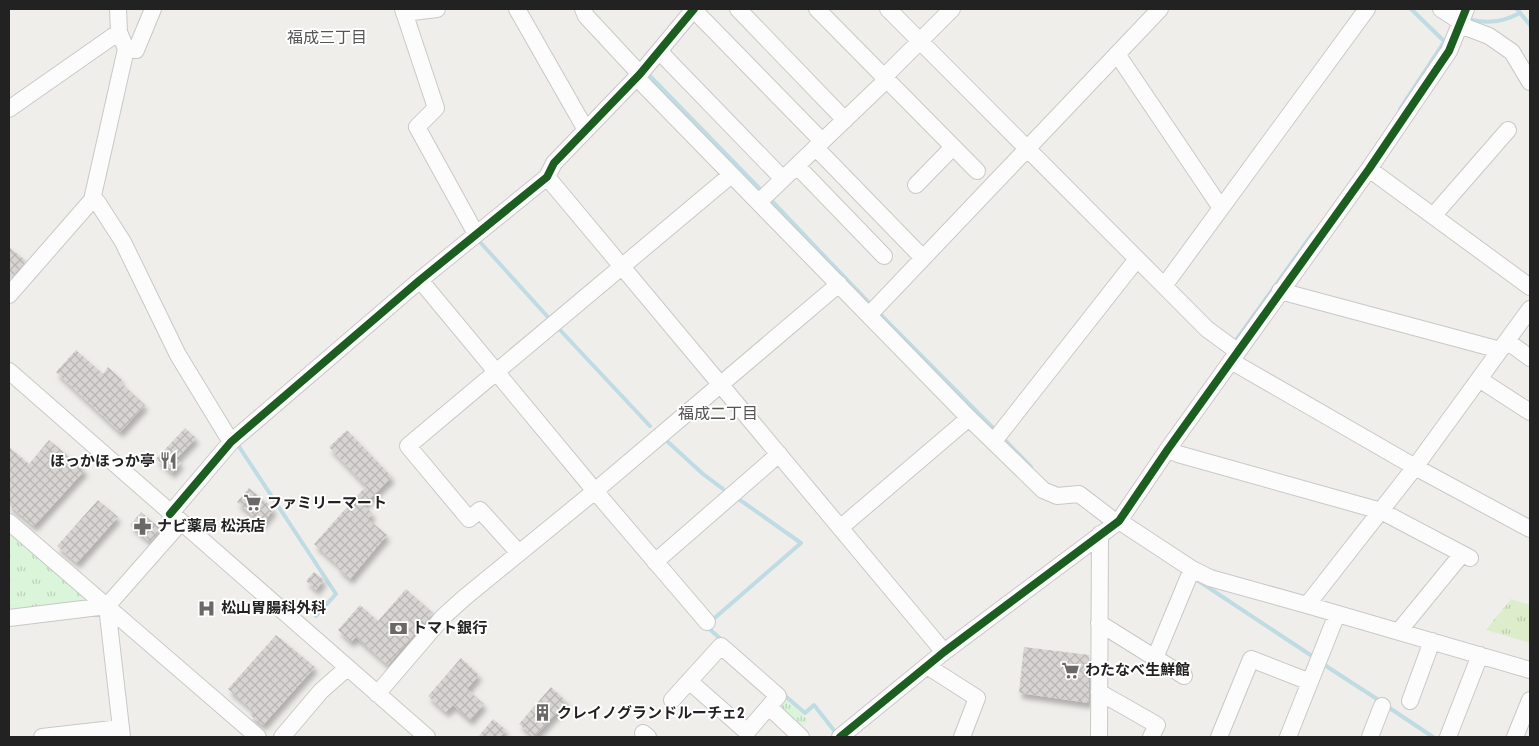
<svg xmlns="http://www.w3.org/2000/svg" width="1539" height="746" font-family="'Roboto Condensed','Noto Sans JP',sans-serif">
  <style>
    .grass { fill: url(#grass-tufts) }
    .park { fill: url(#park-tufts) }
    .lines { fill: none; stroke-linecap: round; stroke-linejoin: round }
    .stream { stroke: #bfdbe3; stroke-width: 4 }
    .building { fill: url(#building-cross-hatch); filter: url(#shadow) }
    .minor-casing { stroke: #c9c8c7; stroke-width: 18 }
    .minor { stroke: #fdfcfc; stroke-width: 16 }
    .cycleway-casing { stroke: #fff; stroke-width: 11 }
    .cycleway { stroke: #1b5e20; stroke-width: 8 }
    .labels { text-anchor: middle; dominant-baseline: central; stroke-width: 4; stroke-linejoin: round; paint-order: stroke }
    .poi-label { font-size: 15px; font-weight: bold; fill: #222; stroke: #fff; text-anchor: start }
    .neighbourhood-label { font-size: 16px; fill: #555; stroke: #fff }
  </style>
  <defs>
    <pattern id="grass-tufts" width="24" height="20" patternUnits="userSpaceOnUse" patternTransform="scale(1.25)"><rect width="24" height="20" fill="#ddeccb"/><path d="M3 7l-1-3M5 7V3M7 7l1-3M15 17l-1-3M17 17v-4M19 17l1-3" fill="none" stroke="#bdcaae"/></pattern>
    <pattern id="park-tufts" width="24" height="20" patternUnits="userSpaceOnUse" patternTransform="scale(1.25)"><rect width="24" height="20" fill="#daf5da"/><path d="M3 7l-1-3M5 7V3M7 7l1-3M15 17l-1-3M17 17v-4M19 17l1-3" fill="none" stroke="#bbd2bb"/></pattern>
    <pattern id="building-cross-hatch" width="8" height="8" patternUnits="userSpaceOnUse" patternTransform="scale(1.25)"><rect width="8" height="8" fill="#d7d4d2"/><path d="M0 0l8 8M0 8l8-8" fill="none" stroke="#b8b6b4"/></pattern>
    <filter id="shadow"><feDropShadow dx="3" dy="5.5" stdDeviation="2.5" flood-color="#0004"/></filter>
  </defs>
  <rect width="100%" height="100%" fill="#f0eeeb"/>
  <path class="grass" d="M1511,599L1530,605V643L1486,630Z"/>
  <path class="park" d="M9,530L93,601L9,614Z
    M783,697L808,720L799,730L774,707Z"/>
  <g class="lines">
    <path class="stream" d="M1411,9L1445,42
      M1517,9L1530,25
      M1472,20C1489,24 1505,21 1520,13
      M648,74L764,193
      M1400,109L1444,42
      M769,198L871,305
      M480,242L547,316
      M878,312L996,431
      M560,330L650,426
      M1234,343L1313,233
      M1003,438L1031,467
      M668,442L703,474L723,489
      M238,445L336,594L316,616
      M1194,578L1315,658
      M710,622L801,543L740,500
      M706,626L723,641
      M1323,664L1380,701
      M783,694L805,713L814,705L836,733
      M1385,705L1433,737"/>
  </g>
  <path class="building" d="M9,247L26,261L9,280Z
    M76,350L103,374L108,367L122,380L120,382L145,405L120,432L56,372Z
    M185,428L196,438L176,459L181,463L172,473L156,459Z
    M347,430L392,477L363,505L373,514L368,519L387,535L350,579L338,568L339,566L314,544L366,486L329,447Z
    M49,440L85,470L34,526L9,505V447L29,464Z
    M249,488L274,509L262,524L237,502Z
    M98,500L118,517L77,563L57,546Z
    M141,512L161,529L150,542L130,525Z
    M314,572L324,580L316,590L306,581Z
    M406,589L433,613L388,665L356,637L351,642L338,630L360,605L378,621Z
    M276,635L315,667L263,725L250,715L254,711L228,689Z
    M1024,647L1089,655V703L1019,693Z
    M461,658L479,675L467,689L484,704L470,720L453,705L446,712L428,696Z
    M551,687L567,702L534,737L519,724Z
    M493,719L506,730L500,737H478Z"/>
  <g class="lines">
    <defs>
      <path id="minor" d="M403,9L436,108L417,127L476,234
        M517,9L586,130
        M583,9L586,16L640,74
        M738,9L845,120
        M817,9L977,171
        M888,9L1207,329L1237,351
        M1441,9L1461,22
        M694,10L822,141
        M404,13L437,9
        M1460,25L1489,36L1512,52L1530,82
        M126,49L136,50L153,9
        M659,51L783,179
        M1117,54L1221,208
        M636,77L969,418L1043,490L1057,496L1079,494L1117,523
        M9,109L119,32
        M816,148L923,258
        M797,166L884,256
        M1369,169L1530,287
        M547,177L944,652
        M916,185L953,147
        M92,200H95L98,203L123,242L178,355L231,442
        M759,202L881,85L888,73L952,9
        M1433,216L1508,130
        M420,280L595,491L707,622
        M1164,286L1367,9
        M1280,291L1500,350
        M9,295L92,200L126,49L119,32L118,9
        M869,315L1160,9
        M1507,341L1530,358
        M1231,361L1415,467L1530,529
        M9,371L427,737
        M1479,379L1530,412
        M994,441L1137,259
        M1168,449L1178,454L1381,511L1470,558
        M170,514L231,442L420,280L547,177L554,163L640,74L694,9
        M1119,521L1192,569L1210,578L1307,605L1530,670
        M9,522L258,737
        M840,528L969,418
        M519,553L480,510L469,519L408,446L731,175
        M655,562L779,454
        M1307,605L1415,467L1530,309
        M107,606L122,737
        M9,618L107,606L181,522
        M1099,623L1184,676
        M1399,631L1462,554
        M1155,658L1192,569
        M927,666L977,698L962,737
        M1099,692L1157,725L1151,737
        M377,694L443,617L464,598L595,491L839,284
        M672,700L721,646L778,696L747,732L689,681
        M1410,701L1432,641
        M769,707L801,737
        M643,733L648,737
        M42,737L121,728
        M282,737L321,691L347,668
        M840,737L944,652L1119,521L1168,449L1369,169L1449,51L1466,9
        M1099,737L1100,534
        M1219,737L1251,659L1310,682
        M1288,737L1337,614
        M1370,737L1382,706
        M1448,737L1480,655
        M1515,737L1530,700"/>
    </defs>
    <use href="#minor" class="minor-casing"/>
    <use href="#minor" class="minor"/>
    <defs>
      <path id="cycleway" d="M170,514L231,442L420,280L547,177L554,163L640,74L694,9
        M840,737L944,652L1119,521L1168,449L1369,169L1449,51L1466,9"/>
    </defs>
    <use href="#cycleway" class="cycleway-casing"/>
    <use href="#cycleway" class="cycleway"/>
  </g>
  <defs>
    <symbol id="restaurant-bare" viewBox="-9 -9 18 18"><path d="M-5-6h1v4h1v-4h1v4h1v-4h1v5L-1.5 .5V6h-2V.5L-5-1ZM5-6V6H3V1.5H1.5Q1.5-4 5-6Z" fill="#6a6968" stroke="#fff" stroke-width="2.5" paint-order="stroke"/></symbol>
    <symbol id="supermarket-bare" viewBox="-9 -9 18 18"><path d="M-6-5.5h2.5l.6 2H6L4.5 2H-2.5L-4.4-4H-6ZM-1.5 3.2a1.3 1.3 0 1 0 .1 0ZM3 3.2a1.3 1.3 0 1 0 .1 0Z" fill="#6a6968" stroke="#fff" stroke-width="2.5" paint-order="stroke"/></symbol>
    <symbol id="pharmacy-bare" viewBox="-9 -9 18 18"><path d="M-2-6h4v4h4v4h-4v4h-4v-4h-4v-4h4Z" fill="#6a6968" stroke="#fff" stroke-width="2.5" paint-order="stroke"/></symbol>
    <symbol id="hospital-bare" viewBox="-9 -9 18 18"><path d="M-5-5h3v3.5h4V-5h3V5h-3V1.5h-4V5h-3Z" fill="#6a6968" stroke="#fff" stroke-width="2.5" paint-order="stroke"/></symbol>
    <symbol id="bank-bare" viewBox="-9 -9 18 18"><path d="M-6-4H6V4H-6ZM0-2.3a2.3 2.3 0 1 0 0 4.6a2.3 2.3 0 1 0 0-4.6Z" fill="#6a6968" stroke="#fff" stroke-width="2.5" paint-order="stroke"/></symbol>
    <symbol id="building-bare" viewBox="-9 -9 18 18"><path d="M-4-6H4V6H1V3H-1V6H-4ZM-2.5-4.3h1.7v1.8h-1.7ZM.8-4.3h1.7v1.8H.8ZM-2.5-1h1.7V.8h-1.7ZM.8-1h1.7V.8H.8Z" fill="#6a6968" stroke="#fff" stroke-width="2.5" paint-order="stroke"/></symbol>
  </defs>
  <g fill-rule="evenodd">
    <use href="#restaurant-bare" x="156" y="448" width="25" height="25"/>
    <use href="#supermarket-bare" x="240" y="490" width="25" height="25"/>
    <use href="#pharmacy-bare" x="130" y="514" width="25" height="25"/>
    <use href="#hospital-bare" x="194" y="596" width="25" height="25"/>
    <use href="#bank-bare" x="386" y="616" width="25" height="25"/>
    <use href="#supermarket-bare" x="1058" y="658" width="25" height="25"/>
    <use href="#building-bare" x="530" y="700" width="25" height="25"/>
  </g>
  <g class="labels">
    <g class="poi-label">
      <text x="155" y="461" text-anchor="end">ほっかほっか亭</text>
      <text x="267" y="503">ファミリーマート</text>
      <text x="157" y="526">ナビ薬局 松浜店</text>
      <text x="221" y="608">松山胃腸科外科</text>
      <text x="412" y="628">トマト銀行</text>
      <text x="1085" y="670">わたなべ生鮮館</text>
      <text x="557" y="713">クレイノグランドルーチェ2</text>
    </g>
    <g class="neighbourhood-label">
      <text x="327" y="37">福成三丁目</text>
      <text x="718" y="413">福成二丁目</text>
    </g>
  </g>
  <rect width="1539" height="746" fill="none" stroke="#222222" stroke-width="20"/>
</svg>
